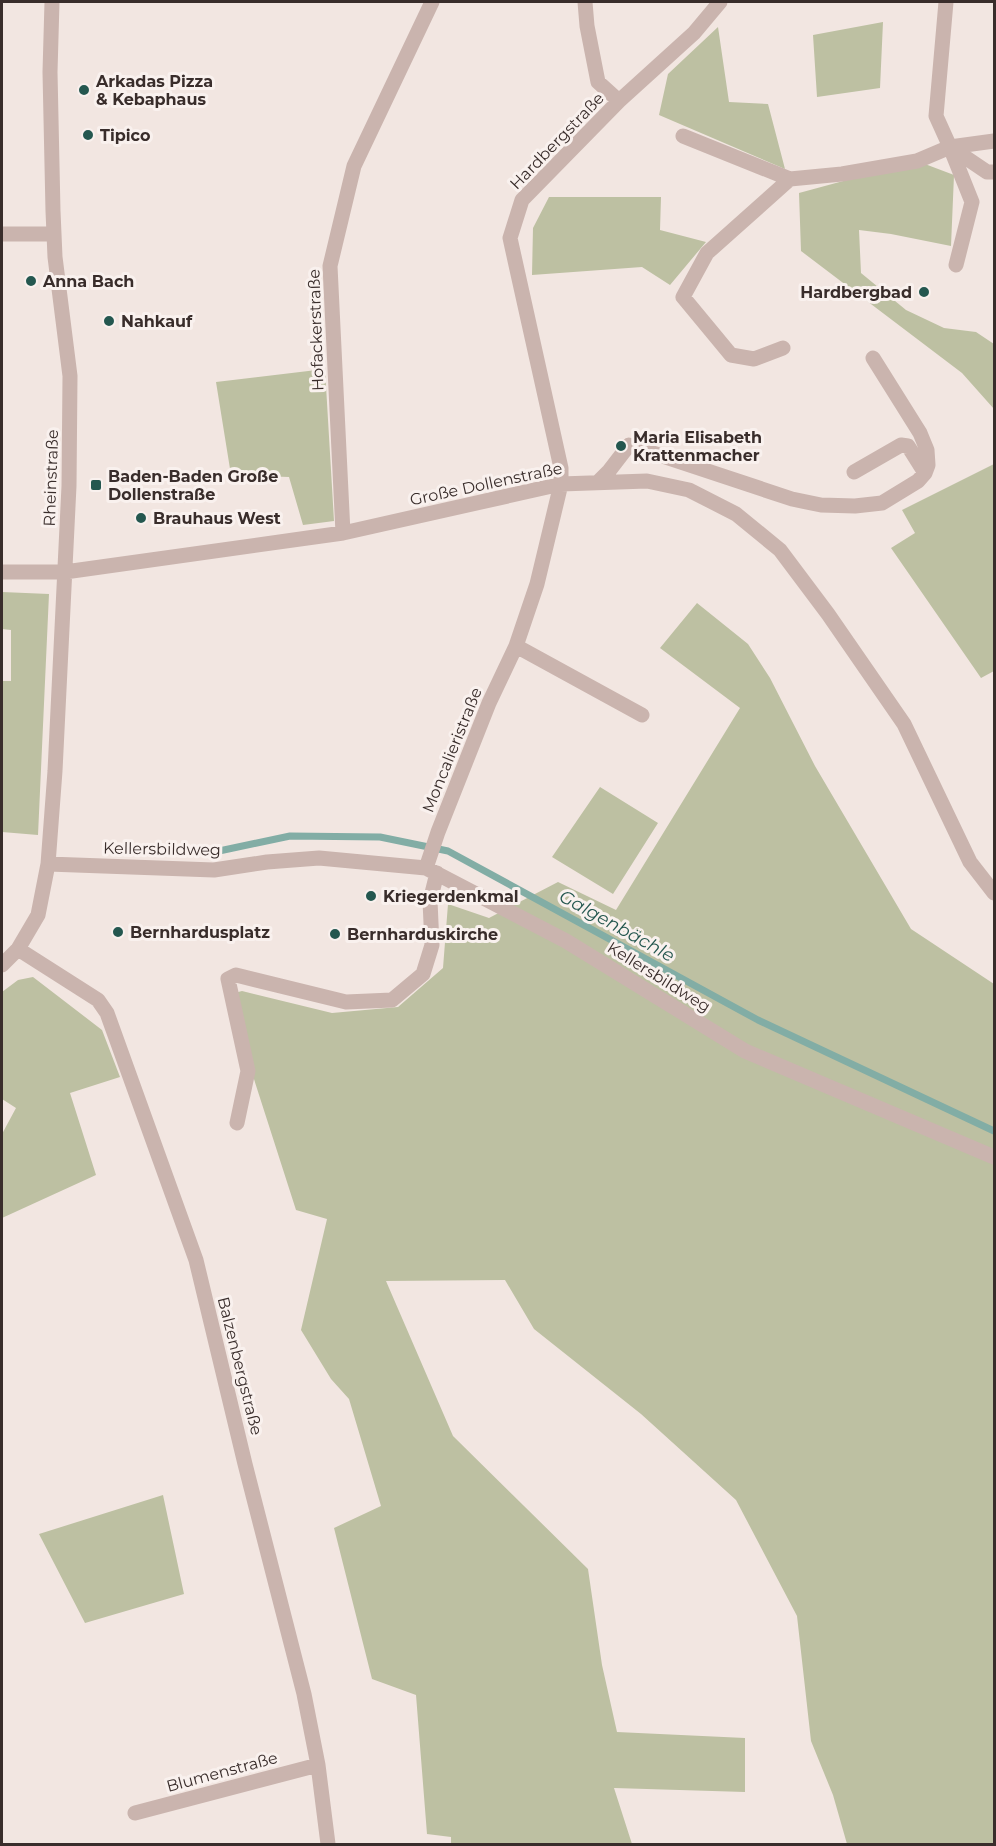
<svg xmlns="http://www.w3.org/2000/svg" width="996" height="1846" font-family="Montserrat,sans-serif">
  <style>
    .green { fill: #bdc0a2 }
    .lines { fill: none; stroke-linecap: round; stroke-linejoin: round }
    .stream { stroke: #82ada5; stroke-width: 7 }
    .minor { stroke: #cab4ae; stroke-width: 15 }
    .poi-dot { fill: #24574f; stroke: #f9f1ee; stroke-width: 2 }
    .labels { text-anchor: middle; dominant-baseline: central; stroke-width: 6; stroke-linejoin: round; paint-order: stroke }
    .poi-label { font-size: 16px; font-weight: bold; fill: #392d2b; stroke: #f9f1ee; text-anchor: start }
    .street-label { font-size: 16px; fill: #392d2b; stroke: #f9f1ee }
    .water-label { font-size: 18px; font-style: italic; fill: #24574f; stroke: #f9f1ee }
  </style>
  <rect width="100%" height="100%" fill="#f2e6e1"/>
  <path class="green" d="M883,22L880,88L817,97L813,35Z
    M718,27L729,102L768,104L785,169L659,115L668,74Z
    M917,161L954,175L951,246L891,234L859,230L861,273L906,310L944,328L976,332L994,344V409L962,373L801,251L799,193Z
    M549,197H661L660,230L706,242L670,285L642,267L532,275L533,228Z
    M325,369L334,521L303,525L289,477L231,475L216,382Z
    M994,464V671L981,678L891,548L915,533L902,510Z
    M2,592L49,594L38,835L2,832V681H11V630L2,629Z
    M697,603L748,644L770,678L815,766L911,929L994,984V1844H847L833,1795L811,1741L797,1616L736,1500L641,1414L534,1329L505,1280L386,1281L453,1436L588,1569L602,1665L617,1732L745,1738V1792L614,1788L632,1844H451V1837L427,1834L416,1695L372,1679L334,1528L381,1506L349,1399L331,1379L301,1330L327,1219L296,1210L227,995L242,991L332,1013L398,1007L443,968L448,904L489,918L558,882L616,910L740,708L660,648Z
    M600,787L658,823L613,894L552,857Z
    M33,977L102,1030L120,1077L70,1093L96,1175L2,1218V1134L16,1108L2,1099V992L18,980Z
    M163,1495L184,1594L85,1623L39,1534Z"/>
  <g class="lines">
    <path class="stream" d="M205,854L290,836L380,837L448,851L758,1020L994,1131"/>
    <path class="minor" d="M585,2L587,26L598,82L619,101
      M946,2L936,116L950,147L987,172H994
      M683,136L790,179L842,174L917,161L950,147L994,141
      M950,147L972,202L956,265
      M2,234H54
      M783,348L754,359L731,355L683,297L707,253L790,179
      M854,472L901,445L908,446L925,473
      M598,482L609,471L629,445L792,499L821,505L855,506L882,503L918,481L925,473L928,465L927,450L920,433L873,358
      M343,533L330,266L354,166L432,2
      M2,572H65L343,533L561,484L647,481L689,490L736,514L780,550L828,614L904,724L970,862L994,893
      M516,646L642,715
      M48,864L214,870L267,862L319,858L426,868L566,941L745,1051L994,1157
      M426,868L438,832L489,703L516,646L537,584L561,484V468L510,238L522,200L619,101L694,33L720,2
      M18,949L98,1000L107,1013L196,1260L245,1464L304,1694L318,1765L328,1844
      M2,965L18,949L38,915L48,864L55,771L69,486L70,376L55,257L53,211L50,72L52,2
      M237,1123L248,1071L228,979L236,975L346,1002L392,1000L423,974L432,945L430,901L437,873
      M135,1813L318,1765"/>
  </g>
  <g class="poi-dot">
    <circle cx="84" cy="90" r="6"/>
    <circle cx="88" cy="135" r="6"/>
    <circle cx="31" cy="281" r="6"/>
    <circle cx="924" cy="292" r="6"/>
    <circle cx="109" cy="321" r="6"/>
    <circle cx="621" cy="446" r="6"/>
    <rect x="90" y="479" width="12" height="12" rx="3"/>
    <circle cx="141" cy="518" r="6"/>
    <circle cx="371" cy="896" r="6"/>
    <circle cx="118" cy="932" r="6"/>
    <circle cx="335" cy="934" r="6"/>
  </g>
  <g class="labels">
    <g class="poi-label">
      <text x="96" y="81">Arkadas Pizza<tspan x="96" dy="18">&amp; Kebaphaus</tspan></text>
      <text x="100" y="135">Tipico</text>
      <text x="43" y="281">Anna Bach</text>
      <text x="912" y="292" text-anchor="end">Hardbergbad</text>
      <text x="121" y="321">Nahkauf</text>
      <text x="633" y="437">Maria Elisabeth<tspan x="633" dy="18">Krattenmacher</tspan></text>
      <text x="108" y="476">Baden-Baden Große<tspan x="108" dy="18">Dollenstraße</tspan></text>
      <text x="153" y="518">Brauhaus West</text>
      <text x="383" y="896">Kriegerdenkmal</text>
      <text x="130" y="932">Bernhardusplatz</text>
      <text x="347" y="934">Bernharduskirche</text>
    </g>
    <g class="street-label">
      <text transform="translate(557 141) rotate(-46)">Hardbergstraße</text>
      <text transform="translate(316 330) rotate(-92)">Hofackerstraße</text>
      <text transform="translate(51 478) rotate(-88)">Rheinstraße</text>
      <text transform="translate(486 484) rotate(-12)">Große Dollenstraße</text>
      <text transform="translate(452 750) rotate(-68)">Moncalieristraße</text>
      <text transform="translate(162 849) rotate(1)">Kellersbildweg</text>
      <text transform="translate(659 977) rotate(32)">Kellersbildweg</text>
      <text transform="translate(240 1366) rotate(76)">Balzenbergstraße</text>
      <text transform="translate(222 1772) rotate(-15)">Blumenstraße</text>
    </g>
    <g class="water-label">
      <text transform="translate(617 926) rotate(29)">Galgenbächle</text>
    </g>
  </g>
  <rect width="996" height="1846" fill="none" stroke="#392d2b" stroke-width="6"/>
</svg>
